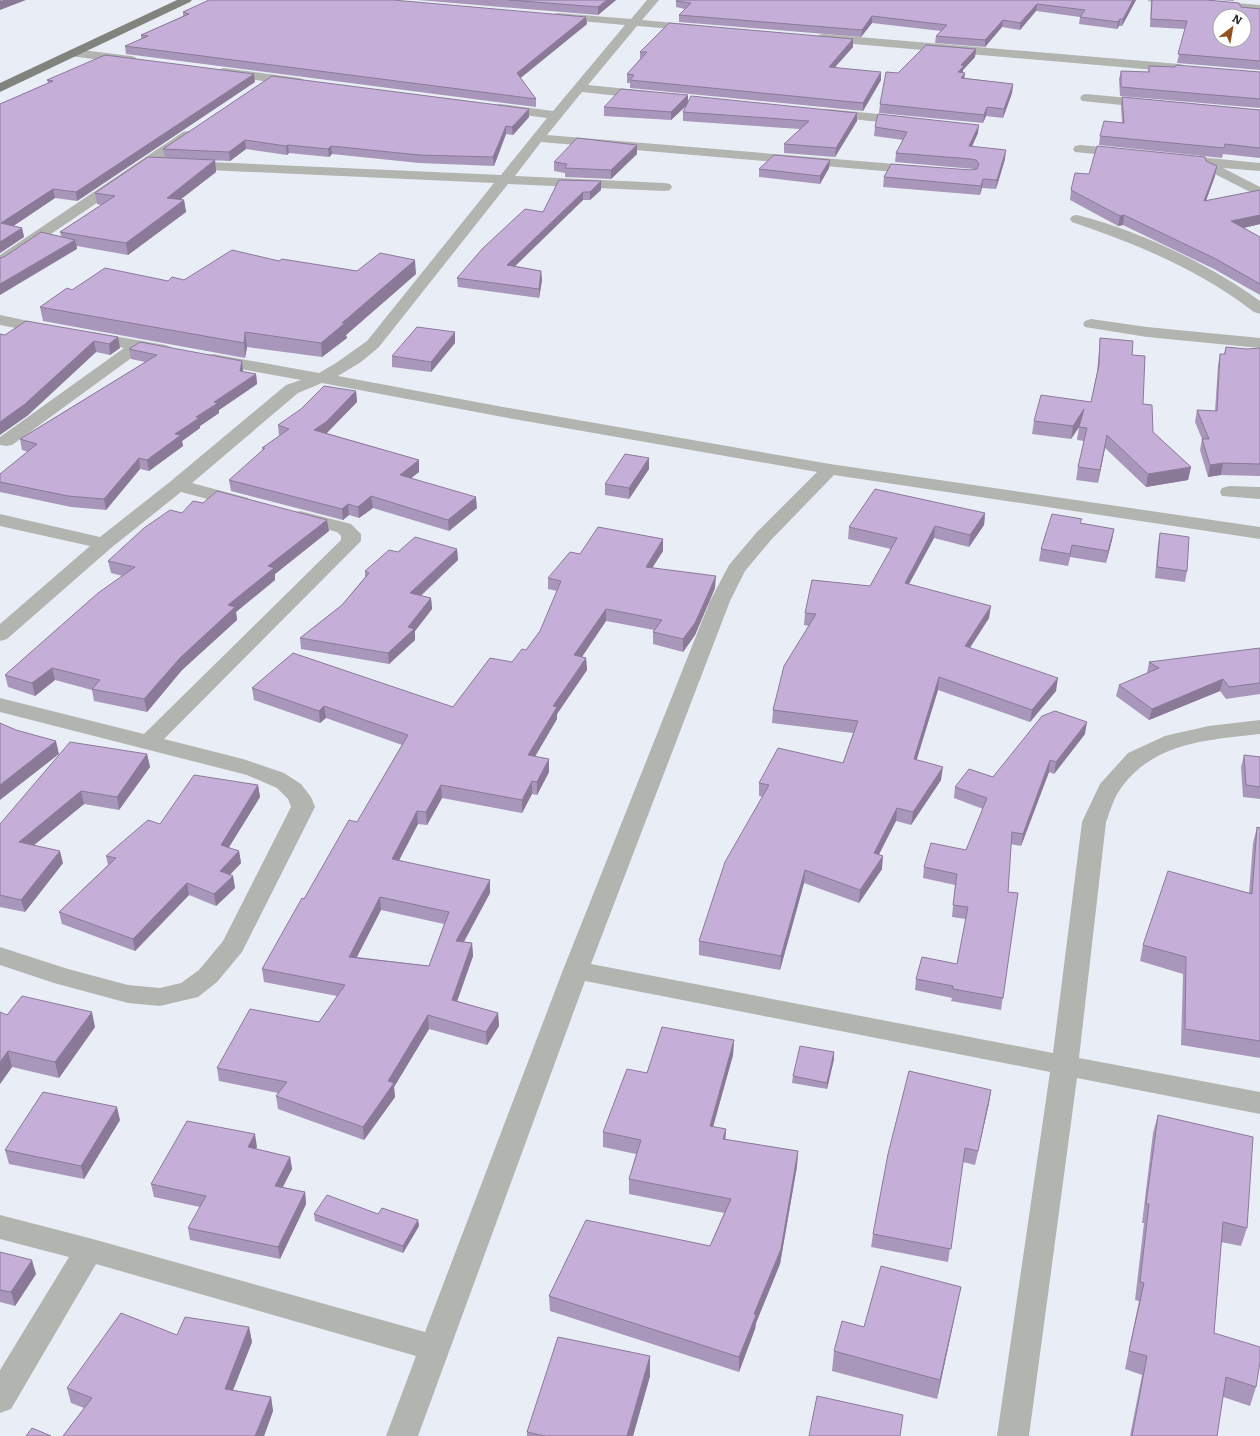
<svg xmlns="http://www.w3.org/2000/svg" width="1260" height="1436" font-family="Literata,serif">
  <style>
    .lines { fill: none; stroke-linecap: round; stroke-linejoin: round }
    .minor { fill: #b2b4b0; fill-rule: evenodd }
    .major { fill: #80847d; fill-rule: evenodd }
    .wall { fill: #a996bb; fill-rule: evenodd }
    .shaded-wall { fill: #8a7a98 }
    .building { fill: #c5afd9; stroke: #8a7a98; fill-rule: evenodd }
  </style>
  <rect width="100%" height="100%" fill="#e9eef6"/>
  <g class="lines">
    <path class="minor" d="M647,0H659L642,20L697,25L701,26L703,28L701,30L697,31L637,26L588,85L647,91L651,92L653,95L651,98L647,99L582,92L547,135L919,166L924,167L926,170L924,173L919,174L541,142L515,176L665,183L670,184L672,187L670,190L665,191L508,184L379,347L361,362L338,376L503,407L830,464L1260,527V539L834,475L771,540L745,571L730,601L591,964L1053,1053L1082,822L1100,784L1128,753L1165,736L1173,734L1209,726L1260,720V734C1207,740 1152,742 1119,791C1113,800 1110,812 1106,822L1079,1058L1260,1092V1114L1077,1078L1029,1436H997L1050,1072L585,981L418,1436H386L416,1356L96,1264L11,1409L0,1413V1370L69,1257L0,1239V1215L89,1238L425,1332L563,970L710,601L729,565L757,532L817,472L503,417L322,383L298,393L192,483L248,498L250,502L248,506L241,508L181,492L111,548L7,639L0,641V624L90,546L0,526V514L100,537L171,481L286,385L301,380L207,363L205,359L207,355L213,354L319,373L336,363L367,341L494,183L186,169L181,168L179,165L181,162L186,161L501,175L547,118L500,112L495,111L494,108L495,105L500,104L553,111L625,25L558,19L554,18L552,16L554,14L558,13L631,19Z
      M1147,0H1198L1260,5V11L1153,3Z
      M823,34L1179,64L1183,65L1185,68L1183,71L1179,72L819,41L817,38L819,35Z
      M74,49L131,56L135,57L137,60L135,63L131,64L70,56L68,53L70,50Z
      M224,68L299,78L303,79L305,82L303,85L299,86L220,75L218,72L220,69Z
      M1086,94L1151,100L1156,101L1157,104L1156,107L1151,108L1082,101L1080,98L1082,95Z
      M828,109L908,117L913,118L915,121L913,124L908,125L823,116L822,113L823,110Z
      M188,131L193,132L195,135L193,138L5,265L0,267V255L183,132Z
      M1080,145L1125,149L1130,150L1132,153L1130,156L1125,157L1075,152L1073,149L1075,146Z
      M1178,155L1260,163V171L1223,168L1260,187V197L1205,169L1203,166L1173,162L1171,159L1173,156Z
      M1077,215C1138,230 1209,264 1260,301V314L1254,312C1198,269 1139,245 1072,222L1070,219L1072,216Z
      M0,315L57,327L59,330L57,333L51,335L0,325Z
      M1091,319L1147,327L1260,338V348L1147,337L1085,327L1083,324L1085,321Z
      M91,332L165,345L171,347L173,350L171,353L165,355L141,351L12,445L6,446L0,445V437L124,348L85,340L83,337L85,334Z
      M1229,486L1260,487V499L1222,496L1220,492L1222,488Z
      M300,511L351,524L361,534V541L164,739L243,759L284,773L301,784L311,797L315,807L242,952L217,982L198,997L160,1006L128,1003L54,983L0,965V947L68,969L128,985L160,988L181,983L199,970L223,941L291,807L288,799L277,788L247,775L0,712V698L144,734L341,540V536L337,532L293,521L291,517L293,513Z"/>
    <path class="major" d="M177,0H192L190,2L0,92V83Z"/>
  </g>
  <path class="wall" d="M418,0H616L598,15Z
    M677,0H1136L1122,26H1119L1117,29L1079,24L1080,17L1036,11L1020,30L1002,27L985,47L935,43L936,36L941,31L872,23L861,37L679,22V15L685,9L676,7V1Z
    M1151,0H1207L1241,7L1260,9V70L1177,63L1185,29L1150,27Z
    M1217,0H1234V1Z
    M183,12L587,24L520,78L536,99V107L126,54L125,46L141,39V35L183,16Z
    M853,39V47L835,67L881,80L863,111L630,88V83H627V74L640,59V52Z
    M976,49L975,57L963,70V73L964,78L1013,84L1012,93L1003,118L986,116L983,123L879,113L880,104L898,73Z
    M1149,66L1260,72V108L1120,96L1119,79L1121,71L1148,72Z
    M47,80L255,82L77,201L55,198L13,226L22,228L24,237L0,253V104L48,83Z
    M1122,97L1260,110V158L1223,154L1222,158L1099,145L1100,136L1122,122L1121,106Z
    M688,102L857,121L835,157L784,153V144L800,129L683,121V112L686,106L671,120L604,116V107Z
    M529,109V117L513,135L506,134L494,166L419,163L332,154L329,157L289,153L287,155L246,149L230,161L165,158L163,149Z
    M875,127L978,133L972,146L1005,159L996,189L982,188L980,195L883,187L884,177L971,170L974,169L895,162L896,153L903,140L874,136Z
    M637,154L611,179L565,177V173L554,171V162Z
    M215,160L216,172L180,200H184L186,212L128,255L77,246V249L61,236L60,232L101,205L97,204L95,193Z
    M830,160L829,168L820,184L759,177V169Z
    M1206,161L1215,176L1206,201L1260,190V224L1244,228L1260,237V295L1214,269L1123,225L1118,226L1070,200L1071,190L1089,174Z
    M601,181V190L590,200H583L515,266L541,271L542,280L539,298L458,287L457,278L543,212Z
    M279,261L357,271L416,274L346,335L347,338L322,357L247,347L245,358L43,321L40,307L72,290L168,281L184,280Z
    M26,321L120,348L110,355L96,352L27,416L5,335Z
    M1100,338L1132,355L1143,404L1153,432L1191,467L1188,480L1146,487L1105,448L1098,483L1076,480L1078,467L1084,441L1077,440L1079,427L1071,439L1032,434L1034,421L1091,402L1097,372L1099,350Z
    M455,343L431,372L392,367V356Z
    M1226,347L1247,349L1260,348V476L1221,475L1208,477L1200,450L1202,439L1195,422L1197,410L1215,411L1218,365L1220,354H1224Z
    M129,349L242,361L243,372L256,374L257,384L219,410V413L200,426V428L182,441L183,446L149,471L140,469L106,510L71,507L0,492V474L28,452L22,450L20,439L145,362L131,359Z
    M356,391L357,402L326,433L419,460V472L411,478L477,508L449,531L373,508L359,518L349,515L343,520L231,491L229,480L263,451L262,448L279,436L278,425Z
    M649,458V469L629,499L605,495V484Z
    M182,513L329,531L275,574V580L236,612L237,620L182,670L147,712L94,701L92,690L55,680L35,696L8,687L5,675L123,576L111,573L108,561Z
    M985,513L984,525L969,547L934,538L909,584L989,618L970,648L1056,691L1030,722L938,690L916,760L941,780L911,825L896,821L879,854L882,869L859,903L804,883L780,970L699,955V941L763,797L759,796V783L843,763L853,733L772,723L773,710L809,626L804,625L805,613L870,586L891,549L848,539L849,527Z
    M1081,523L1114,529L1112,540L1106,563L1070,557L1068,566L1039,561L1041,549Z
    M1160,533L1187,571L1185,582L1155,578L1158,544Z
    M663,539V551L652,567L715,588L695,635L683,652L653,644V632L654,630L606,621L582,657L586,658L587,670L557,714V719L535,757L549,772L537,795L532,794L522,813L442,798L427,825L418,824L399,860L490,893L464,942L472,943L473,956L457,1001L498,1013L499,1026L487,1045L429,1029L394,1087L395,1097L364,1140L278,1109L276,1096L278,1093L219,1081L217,1068L319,1022L337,996L264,982L262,969L304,899L357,822L402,745L326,718L320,723L254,700L252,688L453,707L512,662L526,650L540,631L557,591L548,589V578L580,554ZM381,910L444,924L429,966L357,957Z
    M457,549L458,560L421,596L431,598L432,609L415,631V640L389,664L301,649L300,638L342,605L365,577V571L398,552Z
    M1260,649V694L1226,699L1220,691L1149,720L1116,696L1119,685L1147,673L1149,662Z
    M1085,734L1054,774L1049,772L1021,846L1011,844L1008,892L1018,893L1001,1010L951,1001L952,998L915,990L916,979L957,964L966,919L952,917L955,885L923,878L924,867L966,850L983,809L954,798L955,787L993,777Z
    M147,754L150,767L119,810L84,804L34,845L63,863L25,912L0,907V824Z
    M1244,755L1260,757V799L1243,797L1241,767Z
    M258,785L260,797L228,848L239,851L241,863L230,875L233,876L235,888L216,906L189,895L135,951L62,924L59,912L108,865L106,856L160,824Z
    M1257,827L1260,828V1058L1181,1045L1183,974L1140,961L1143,945L1249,893L1253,843Z
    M7,1015L95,1027L59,1078L12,1067L0,1084Z
    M734,1040L733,1055L713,1127L726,1129L725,1139L798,1151L797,1166L780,1264L756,1323L755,1329L739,1372L550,1311L549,1296L710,1246L724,1213L629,1194V1179L636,1154L603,1147V1132L647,1073Z
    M834,1052V1059L827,1089L792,1083L793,1076Z
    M991,1090L989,1103L975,1165L963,1162L948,1262L871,1247L873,1234Z
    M1158,1115L1247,1228L1241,1246L1221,1242L1214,1333L1256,1387L1250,1406L1223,1397L1217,1436H1130L1142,1375L1125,1369L1139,1301L1135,1300L1144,1223H1142L1153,1133Z
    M120,1120L84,1179L9,1164L5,1150Z
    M257,1147L256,1149L290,1157L292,1169L283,1187L305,1192L306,1204L280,1259L190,1240L188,1228L200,1207L154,1197L151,1184Z
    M314,1214H378L418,1220L419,1226L403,1253L315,1221Z
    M0,1252L36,1274L15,1306L0,1302Z
    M961,1287L957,1306L937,1399L832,1371L834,1351Z
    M249,1327L252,1342L233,1390L271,1397L273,1411L264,1436H63L84,1408L71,1403L67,1388L177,1335Z
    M650,1356V1376L633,1436H527V1432Z"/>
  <path class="shaded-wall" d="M6,0H26L0,10V2Z
    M607,0H616L598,15V7Z
    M1133,0H1136L1122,26L1123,19Z
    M1037,4L1036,11L1020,30V23Z
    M872,16V23L861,37L862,30Z
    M586,17L587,24L517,81V73Z
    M1120,19L1119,26L1117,29L1118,22Z
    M1003,20L1002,27L985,47V40Z
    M853,39V47L828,75L829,67Z
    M976,49L975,57L963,70V74L958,72L961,65Z
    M881,72V80L863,111V103Z
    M965,73L964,82L961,78Z
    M254,74L255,82L77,201L76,192Z
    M1013,84L1012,93L1003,118L1004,109Z
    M688,95V104L671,120V112Z
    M987,107L986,116L983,123L984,115Z
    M529,109V117L513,135L512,127Z
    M857,113V121L835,157L836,148Z
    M979,125L978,133L968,155L969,146Z
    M506,126V134L494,166L493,157Z
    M245,140L246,149L230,161L229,152Z
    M288,145L289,153L287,155L286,146Z
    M637,145V154L611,179V170Z
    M331,146L332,154L329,157L328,149Z
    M1006,150L1005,159L996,189L997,180Z
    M215,160L216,172L168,209L167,198Z
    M830,160L829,168L820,184V176Z
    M1217,166L1215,176L1202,211L1204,201Z
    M983,179L982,188L980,195L981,186Z
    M601,181V190L590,200V192Z
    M53,189L55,198L3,233L1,223Z
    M583,192V200L507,274V265Z
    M184,200L186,212L128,255L126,243Z
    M1124,215L1123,225L1118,226L1120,216Z
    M1260,215V224L1230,231L1231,221Z
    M22,228L24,237L0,253V242Z
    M75,240L77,249L0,295V284Z
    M415,260L416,274L346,335L347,338L322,357L321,343L342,323Z
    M541,271L542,280L539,298V289Z
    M245,332L247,347L245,358L244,343Z
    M455,332V343L431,372V362Z
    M118,337L120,348L110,355L109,344Z
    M94,341L96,352L27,416L0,435V422Z
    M242,361L243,371L242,382L240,371Z
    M256,374L257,384L219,410V413L200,426V428L182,441L183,446L149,471L147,460L175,434L196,417L214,402Z
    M356,391L357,402L327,433L315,441L314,430Z
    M1084,409L1083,421L1071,439L1073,426Z
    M1107,435L1105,448L1098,483L1100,470Z
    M139,458L140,469L106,510L104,499Z
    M649,458V469L629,499V488Z
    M419,460V472L401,486L400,475Z
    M1223,463L1221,475L1208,477L1210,465Z
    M1191,467L1188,480L1146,487L1148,474Z
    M371,496L373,508L359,518L358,507Z
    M476,497L477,508L449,531L448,520Z
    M348,504L349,515L343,520L342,509Z
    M985,513L984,525L969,547L970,535Z
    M327,520L329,531L275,574V580L236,612L237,620L182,670L147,712L144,699L180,658L228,605L268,566Z
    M935,526L934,538L903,595L905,583Z
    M1114,529L1112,540L1106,563L1108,551Z
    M663,539V551L646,578V567Z
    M1072,545L1070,557L1068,566L1070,554Z
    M457,549L458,560L411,604L410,593Z
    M716,576L715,588L695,635L683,652V639Z
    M431,598L432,609L415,631V640L389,664L388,653Z
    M991,606L989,618L963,658L965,646Z
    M606,609V621L575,667L574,655Z
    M586,658L587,670L557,714V719L528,768V755L553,706Z
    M52,668L55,680L35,696L32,683Z
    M939,677L938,690L913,772L914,759Z
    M1058,678L1056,691L1030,722L1032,710Z
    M1223,679L1220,691L1149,720L1152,709Z
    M324,706L326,718L320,723L319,711Z
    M1087,722L1085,734L1054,774L1056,762Z
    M56,741L59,754L0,800V785Z
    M147,754L150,767L119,810L117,797Z
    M549,759V772L537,795V782Z
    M1050,760L1049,772L1021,846L1023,834Z
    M943,767L941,780L911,825L913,812Z
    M532,781V794L522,813V800Z
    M258,785L260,797L223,857L221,845Z
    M441,785L442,798L427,825L426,812Z
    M81,791L84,804L22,855L19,842Z
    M897,808L896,821L873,866L874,853Z
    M417,811L418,824L393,872L392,859Z
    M60,851L63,863L25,912L21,900Z
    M239,851L241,863L222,883L220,871Z
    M883,856L882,869L859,903L860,890Z
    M805,870L804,883L780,970L781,956Z
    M233,876L235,888L216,906L214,894Z
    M490,880V893L457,954L456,941Z
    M187,883L189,895L135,951L133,939Z
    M380,897L381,910L350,970L349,957Z
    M472,943L473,956L453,1013L452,1000Z
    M92,1012L95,1027L59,1078L55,1062Z
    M498,1013L499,1026L487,1045L486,1032Z
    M428,1015L429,1029L394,1087L395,1097L364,1140L363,1127L388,1081Z
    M734,1040L733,1055L709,1141L710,1126Z
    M8,1051L12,1067L0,1084V1062Z
    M834,1052V1059L827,1089V1083Z
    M991,1090L989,1103L975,1165L978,1151Z
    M117,1107L120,1120L84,1179L81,1166Z
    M726,1129L725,1144L723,1139Z
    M255,1134L257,1147L251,1159L248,1147Z
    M798,1151L797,1166L780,1264L756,1323L755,1329L739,1372V1357L754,1314Z
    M290,1157L292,1169L277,1198L275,1186Z
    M305,1192L306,1204L280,1259L278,1247Z
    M418,1220L419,1226L403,1253V1246Z
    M32,1260L36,1274L15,1306L11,1292Z
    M961,1287L957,1306L937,1399L940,1380Z
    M249,1327L252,1342L228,1403L225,1389Z
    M650,1356V1376L633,1436H627Z
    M271,1397L273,1411L264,1436H255Z"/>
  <path class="building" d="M0,0H6L0,2Z
    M209,0H393L586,17L517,73L536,99L125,46L148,36L141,35L189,14L183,12Z
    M509,0H607L598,7Z
    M677,0H1133L1123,19H1120L1118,22L1080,17L1085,10L1037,4L1020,23L1003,20L985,40L936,36L947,25L872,16L862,30L679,15L691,3L676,1Z
    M1152,0H1207L1239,3L1241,7L1260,9V61L1178,54L1187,21L1151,19ZM1220,16H1244V40H1220Z
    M669,23L853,39L829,67L881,72L863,103L630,80L634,75L627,74L647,52H640Z
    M926,45L976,49L961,65L964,66L958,72L965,73L961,78L1013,84L1004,109L987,107L984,115L880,104L886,72L898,73Z
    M105,55L254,74L76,192L53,189L1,223L22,228L0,242V104L53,81L47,80Z
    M1176,65L1260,72V99L1121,87V71L1149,72V66L1175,67Z
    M272,76L529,109L512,127L506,126L493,157L419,155L331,146L328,149L288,145L286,146L245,140L229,152L163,149Z
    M621,89L688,95L671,112L604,107Z
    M691,96L857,113L836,148L784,144L809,121L683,112Z
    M1122,97L1260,110V148L1225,144L1224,148L1100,136L1104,121L1124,123Z
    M878,114L979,125L969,146L1006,150L997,180L983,179L981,186L884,177L891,164L971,170L977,169L979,164L976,160L971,159L896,153L907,132L875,127Z
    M577,138L637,145L611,170L565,168L567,164L554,162Z
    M1097,146L1205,157L1206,161L1217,166L1204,201L1260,190V215L1231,221L1260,237V284L1216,259L1124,215L1120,216L1071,190L1075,173L1089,174Z
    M774,155L830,160L820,176L759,169Z
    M148,157L215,160L167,198L184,200L126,243L60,232L115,196L95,193Z
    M559,180L601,181L590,192H583L507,265L541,271L539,289L457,278L483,248L525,209L543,212Z
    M41,232L75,240L0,284V258L4,257Z
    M232,250L279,261L282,259L357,271L380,253L415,260L342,323H345L321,343L245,332L244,343L40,307L67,288L72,290L105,268L168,281L172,277L184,280Z
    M26,321L118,337L109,344L94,341L25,404L0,422V334L5,335Z
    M417,327L455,332L431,362L392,356Z
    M1100,338L1133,341L1132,355L1145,356L1143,404L1152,405L1153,432L1191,467L1148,474L1107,435L1100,470L1078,467L1087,428L1079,427L1084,409L1073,426L1034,421L1041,395L1091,402L1099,365Z
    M140,342L242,361L240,371L256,374L214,402L218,403L196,417L199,418L175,434L181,435L147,460L139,458L104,499L68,496L0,482V474L37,444L20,439L157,355L129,349Z
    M1226,347L1247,349L1260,348V464L1223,463L1210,465L1202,439H1209L1197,410L1217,411L1220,354H1225Z
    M324,386L356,391L326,422L314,430L419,460L400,475L476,497L448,520L371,496L358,507L348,504L342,509L229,480L265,448H262L289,429L278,425L301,409Z
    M625,454L649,458L629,488L605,484Z
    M875,489L985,513L970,535L935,526L905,583L991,606L965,646L1058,678L1032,710L939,677L914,759L943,767L913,812L897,808L874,853L883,856L860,890L805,870L781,956L699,941L725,862L769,785L759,783L778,748L843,763L858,721L773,710L784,666L816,614L805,613L812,580L870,586L897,538L849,527Z
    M217,491L327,520L268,566L274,568L228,605L235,607L180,658L144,699L92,689L100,680L52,668L32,683L5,675L98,593L135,567L108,561L144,528L170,510L182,513L193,501L203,503Z
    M1052,514L1082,519L1080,523L1114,529L1108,551L1072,545L1070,554L1041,549Z
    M598,527L663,539L646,567L716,576L695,623L683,639L653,632L662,620L606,609L574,655L586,658L553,706L557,707L528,755L549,759L537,782L532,781L522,800L441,785L426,812L417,811L392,859L490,880L456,941L472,943L452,1000L498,1013L486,1032L428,1015L388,1081L394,1083L363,1127L276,1096L287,1082L217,1068L250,1009L319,1022L345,985L262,969L302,898L304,899L349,820L357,822L408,735L324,706L319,711L252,688L293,653L453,707L490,658L512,662L522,649L526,650L540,631L561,581L548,578L570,552L580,554ZM380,897L449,912L429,966L349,957Z
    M1160,533L1189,537L1187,571L1157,567Z
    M415,537L457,549L410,593L431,598L408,627L414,629L388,653L300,638L342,605L369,573L365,571L389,550L398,552Z
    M1260,648V683L1229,687L1223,679L1152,709L1119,685L1159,668L1149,662Z
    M1055,711L1087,722L1056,762L1050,760L1023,834L1012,832L1008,892L1018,893L1003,998L953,989V986L916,979L922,957L957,964L968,907L953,905L957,874L924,867L931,843L966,850L987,798L955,787L969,769L993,777L1042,716Z
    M0,723L16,730L56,741L0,785Z
    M70,742L147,754L117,797L81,791L19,842L60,851L21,900L0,895V824Z
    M1244,755L1260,757V787L1246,785Z
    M194,775L258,785L221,845L239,851L220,871L233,876L214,894L187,883L133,939L59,912L116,858L106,856L148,820L160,824Z
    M1257,827L1260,828V1041L1185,1029L1186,957L1143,945L1168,871L1252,894Z
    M22,996L92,1012L55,1062L8,1051L0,1062V1012L7,1015Z
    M662,1027L734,1040L710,1126L726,1129L723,1139L798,1151L781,1249L754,1314L756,1315L739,1357L549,1296L586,1220L710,1246L731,1199L629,1179L641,1140L603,1132L627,1069L647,1073Z
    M800,1046L834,1052L827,1083L793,1076Z
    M909,1071L991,1090L978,1151L965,1148L951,1249L873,1234L888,1154Z
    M43,1092L117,1107L81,1166L5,1150Z
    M1158,1115L1253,1137L1247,1228L1223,1222L1214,1333L1260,1347V1362L1256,1387L1226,1377L1217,1436H1132L1147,1356L1129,1351L1144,1283L1140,1282L1149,1204H1146Z
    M187,1121L255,1134L248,1147L290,1157L275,1186L305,1192L278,1247L188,1228L206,1196L151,1184Z
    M327,1195L378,1214L382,1208L418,1220L403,1246L314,1214Z
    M0,1252L32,1260L11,1292L0,1290Z
    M881,1266L961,1287L940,1380L834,1351L842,1321L864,1327Z
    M121,1313L177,1335L185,1317L249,1327L225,1389L271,1397L255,1436H63L92,1398L67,1388Z
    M558,1337L650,1356L627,1436H545L527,1432Z
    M817,1396L903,1415L900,1436H809Z
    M32,1428L51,1436H26Z"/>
  <g transform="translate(1232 28) rotate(31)"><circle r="19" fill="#ffffff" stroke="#a7a7a9"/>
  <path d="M0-3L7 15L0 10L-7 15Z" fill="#945121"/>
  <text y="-6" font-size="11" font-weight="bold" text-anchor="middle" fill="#232427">N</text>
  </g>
</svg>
